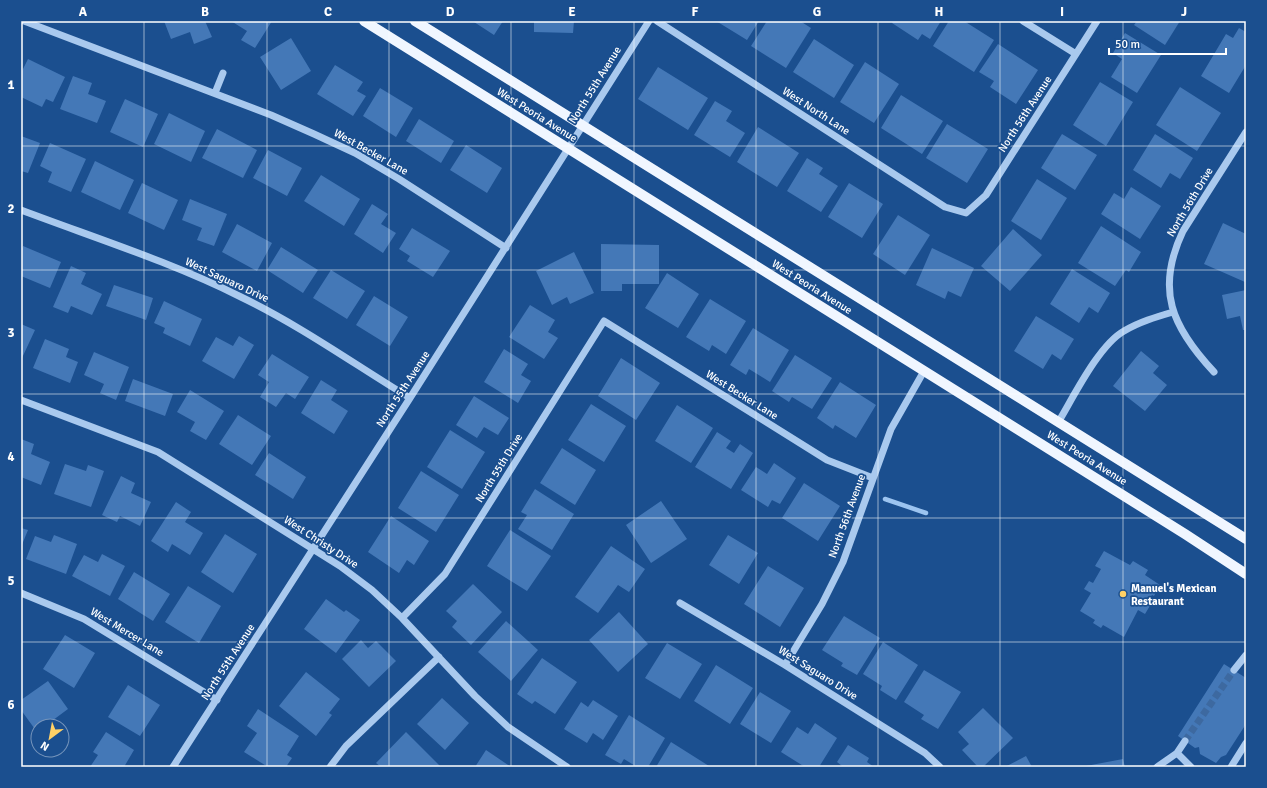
<svg xmlns="http://www.w3.org/2000/svg" width="1267" height="788" font-family="Signika,sans-serif">
  <style>
    .lines { fill: none; stroke-linecap: round; stroke-linejoin: round }
    .stream { stroke: #9cc4f0; stroke-width: 4.5 }
    .building { fill: #4478b7 }
    .minor-tunnel { stroke: #3d69a0; stroke-width: 7; stroke-dasharray: 7 3.5; stroke-linecap: butt }
    .minor { stroke: #a9c9ee; stroke-width: 7 }
    .major { stroke: #f0f6ff; stroke-width: 10 }
    .grid { fill: none; stroke: #fff; stroke-width: 1; stroke-opacity: 0.55 }
    .poi-dot { fill: #ffd166; stroke: #1b4f8f; stroke-width: 1.5 }
    .labels { text-anchor: middle; dominant-baseline: central; stroke-width: 3.5; stroke-linejoin: round; paint-order: stroke }
    .street-label { font-size: 11px; fill: #fff; stroke: #1b4f8f }
    .poi-label { font-size: 11px; font-weight: bold; fill: #fff; stroke: #1b4f8f; text-anchor: start }
    .neatline { fill: none; stroke: #fff; stroke-width: 1.5 }
    .grid-label { font-size: 13px; text-anchor: middle; font-weight: bold; fill: #fff }
  </style>
  <rect width="100%" height="100%" fill="#1b4f8f"/>
  <g class="lines">
    <path class="stream" d="M885,499L926,513"/>
  </g>
  <path class="building" d="M164,21H205L212,37L194,44L190,32L171,39Z
    M231,21H272L255,48L241,40L247,31Z
    M475,21H503L494,35L474,22Z
    M534,21H574L573,33L534,32Z
    M716,21H759L747,40Z
    M767,21H800L811,28L786,68L751,46Z
    M893,21H941L930,39L922,34L918,40L892,23Z
    M949,21H964L994,40L974,72L933,46Z
    M1137,21H1180L1165,45L1134,25Z
    M1239,28L1246,32V65L1229,93L1201,76L1226,34L1233,38Z
    M1125,33L1161,55L1137,93L1111,77L1122,59L1113,53Z
    M291,38L311,71L281,90L260,57Z
    M814,39L854,65L834,98L793,72Z
    M998,44L1038,70L1016,104L990,87L994,81L979,72Z
    M28,59L65,77L53,102L46,99L42,107L21,97V73Z
    M865,62L899,84L874,123L840,102Z
    M335,65L363,82L357,91L366,96L353,116L317,94Z
    M658,67L708,98L688,130L638,99Z
    M73,76L92,83L88,94L106,101L97,123L60,109Z
    M1100,82L1133,102L1106,146L1073,125Z
    M1180,87L1221,113L1197,151L1156,125Z
    M380,88L413,108L396,137L363,116Z
    M901,95L943,121L922,154L881,128Z
    M125,99L158,114L143,147L110,132Z
    M715,101L732,111L726,121L745,133L730,157L694,135Z
    M169,113L205,131L191,162L154,144Z
    M419,119L454,141L441,163L406,141Z
    M947,124L988,149L967,183L926,158Z
    M758,127L799,153L777,187L737,162Z
    M217,129L257,150L243,178L202,158Z
    M1062,134L1097,155L1075,190L1041,168Z
    M1155,134L1193,158L1180,179L1170,173L1161,188L1133,170Z
    M21,136L40,143L28,173L21,171Z
    M50,143L86,159L71,192L48,182L52,172L40,166Z
    M466,145L502,168L487,193L450,170Z
    M268,150L302,168L287,196L253,178Z
    M807,158L823,168L819,174L838,186L821,212L787,191Z
    M95,161L134,180L120,210L81,192Z
    M321,175L360,199L344,226L304,201Z
    M1037,179L1067,198L1041,240L1011,221Z
    M142,183L178,200L164,230L128,213Z
    M849,183L883,204L862,238L828,217Z
    M1131,187L1161,206L1140,239L1101,214L1114,193L1124,199Z
    M190,199L227,214L214,246L197,240L202,228L182,220Z
    M372,204L388,214L381,224L396,233L383,253L354,234Z
    M898,215L930,235L905,275L873,254Z
    M1223,223L1246,234L1245,282L1204,264Z
    M237,224L272,243L257,271L222,252Z
    M1101,226L1141,252L1129,272L1126,270L1115,286L1078,263Z
    M412,228L450,251L433,277L407,261L410,256L399,249Z
    M1013,229L1042,255L1010,291L981,266Z
    M601,244L659,245V284H622V291H601Z
    M23,246L61,262L50,288L21,276V251Z
    M281,247L318,270L303,293L267,270Z
    M932,248L974,268L961,297L948,291L945,299L916,285Z
    M574,252L594,293L570,304L567,297L552,305L536,271Z
    M71,266L86,273L81,284L102,294L92,315L71,306L68,313L53,307Z
    M1072,269L1110,293L1098,313L1089,307L1079,323L1050,304Z
    M331,270L365,291L347,319L313,298Z
    M667,273L699,294L678,328L645,308Z
    M114,285L153,298L146,320L106,306Z
    M1246,290V330H1243L1240,316L1227,319L1222,295Z
    M374,296L408,317L390,346L356,325Z
    M710,299L746,321L726,354L712,345L709,351L686,337Z
    M164,301L202,319L190,346L163,333L165,328L154,323Z
    M530,305L555,320L548,332L558,338L544,359L509,337Z
    M1036,316L1074,339L1061,360L1052,354L1043,369L1014,351Z
    M21,324L35,330L22,358H21Z
    M753,328L789,350L770,382L749,369L746,375L730,365Z
    M239,336L254,345L234,379L202,361L216,337L233,346Z
    M45,339L69,349L66,357L78,362L70,383L33,368Z
    M504,349L528,364L521,375L531,381L518,403L484,382Z
    M1141,351L1159,366L1153,373L1167,385L1145,411L1113,386Z
    M94,352L129,367L116,400L100,393L104,384L84,375Z
    M272,354L309,377L295,399L286,393L276,407L260,397L269,382L258,375Z
    M795,355L832,378L812,409L792,397L789,402L772,391Z
    M621,358L660,383L636,420L598,396Z
    M133,379L173,394L165,416L125,401Z
    M321,380L337,390L331,400L348,411L334,434L301,413Z
    M840,382L876,405L856,438L835,425L833,429L817,418Z
    M190,390L224,411L206,440L190,431L195,422L177,412Z
    M474,396L509,418L498,435L484,427L477,438L456,425Z
    M591,404L626,426L604,462L568,440Z
    M677,405L713,428L691,463L655,441Z
    M238,415L271,436L252,465L219,444Z
    M450,430L485,452L462,489L427,467Z
    M717,432L731,441L726,448L734,453L740,444L753,453L731,489L695,467Z
    M21,439L34,444L31,454L50,462L41,485L21,477Z
    M562,448L596,470L575,505L540,483Z
    M269,453L306,477L293,499L255,475Z
    M774,463L796,478L780,504L772,500L768,507L741,490L756,467L767,474Z
    M65,464L86,471L88,465L104,471L91,507L54,494Z
    M421,471L459,495L436,532L398,508Z
    M121,476L135,483L131,493L151,502L140,526L120,516L117,522L102,515Z
    M804,483L840,506L818,541L782,518Z
    M535,489L574,514L552,550L518,529L527,515L521,512Z
    M661,501L687,539L651,563L626,525Z
    M176,502L191,512L185,522L203,533L190,555L172,544L168,552L151,541Z
    M391,516L429,541L414,565L407,560L399,573L368,552Z
    M21,528L28,530L21,547Z
    M510,530L551,556L527,591L487,566Z
    M225,534L257,554L233,593L201,572Z
    M54,535L77,544L66,574L26,559L35,536L51,542Z
    M728,535L758,553L739,584L709,565Z
    M611,546L645,569L629,592L618,585L598,613L575,597Z
    M1104,551L1130,565L1133,561L1148,570L1145,575L1160,585L1154,596L1152,595L1147,602L1151,604L1145,614L1138,610L1124,637L1103,625L1101,628L1093,623L1095,620L1080,611L1091,593L1084,589L1089,581L1093,583L1101,569L1095,566Z
    M102,554L125,566L110,596L72,576L84,555L98,562Z
    M768,566L804,588L780,627L744,604Z
    M134,572L170,594L153,621L118,599Z
    M473,584L502,612L471,645L452,627L457,621L446,611Z
    M188,586L221,606L199,643L165,622Z
    M326,599L344,612L346,610L360,620L336,653L304,629Z
    M619,612L648,644L618,672L589,640Z
    M844,616L880,638L857,675L841,666L843,663L822,650Z
    M506,621L538,650L511,681L478,652Z
    M65,635L95,653L74,688L43,669Z
    M361,640L368,648L376,641L396,661L369,687L342,659Z
    M883,642L918,665L896,700L880,690L882,686L863,674Z
    M667,643L702,664L680,699L645,678Z
    M542,658L577,682L555,714L535,701L532,704L517,694Z
    M1224,664L1246,678V724L1226,755L1221,757L1216,763L1200,754L1199,747L1195,748L1178,736Z
    M716,665L753,688L730,724L694,701Z
    M924,670L961,692L938,729L921,719L924,715L904,702Z
    M306,672L340,699L329,713L332,715L316,736L279,706Z
    M48,681L68,709L45,726H38L37,732L21,710V700Z
    M128,685L160,705L140,736L108,717Z
    M760,692L791,711L771,743L740,724Z
    M442,698L469,723L445,750L417,724Z
    M593,700L618,716L603,740L593,733L587,743L564,729L581,702L588,707Z
    M983,708L1013,738L983,767H978L962,750L969,744L958,732Z
    M258,709L299,736L287,755L292,758L286,767H268L244,752L257,733L247,726Z
    M629,715L665,738L648,767H637L624,759L621,764L605,755Z
    M815,723L837,738L819,767H805L781,752L797,727L808,734Z
    M106,732L134,750L124,767H90L98,755L93,752Z
    M406,732L440,766L439,767H381L376,763Z
    M671,742L709,766L708,767H656Z
    M848,745L869,758L867,762L874,767H842V766L837,762Z
    M486,750L511,767H475Z
    M1026,756L1032,767H1005Z
    M1123,759L1125,767H1086V766Z"/>
  <g class="lines">
    <path class="minor-tunnel" d="M1185,741L1234,670"/>
    <path class="minor" d="M24,21L271,115L314,134L355,153L399,179L506,248
      M657,21L945,207L966,213L986,195L1097,21
      M1023,21L1076,54
      M215,93L223,73
      M21,210C95,238 171,262 241,297C301,326 354,364 410,398
      M1214,372C1172,327 1155,290 1183,231L1246,132
      M21,400L158,452L340,566L372,590L402,618L475,696L508,727L567,767
      M1059,421C1074,396 1099,345 1124,331C1139,322 1156,317 1173,312
      M21,593L84,619L217,700
      M680,603L785,665L925,753L940,767
      M402,618L445,574L604,321L827,460L873,478
      M785,665L822,604L843,562L891,429L924,371
      M1234,670L1246,655
      M1177,753L1185,741
      M173,767L410,398L649,21
      M330,767L346,746L439,657
      M1157,767L1177,753L1191,767
      M1231,767L1246,743"/>
    <path class="major" d="M364,21L1185,534L1246,574
      M415,21L1246,539"/>
  </g>
  <path class="grid" d="M144,21V767M267,21V767M389,21V767M511,21V767M634,21V767M756,21V767M878,21V767M1000,21V767M1123,21V767M21,146H1246M21,270H1246M21,394H1246M21,518H1246M21,642H1246"/>
  <circle class="poi-dot" cx="1123" cy="594" r="4"/>
  <g class="labels">
    <g class="street-label">
      <text transform="translate(595 85) rotate(-58)">North 55th Avenue</text>
      <text transform="translate(816 111) rotate(33)">West North Lane</text>
      <text transform="translate(1025 114) rotate(-57)">North 56th Avenue</text>
      <text transform="translate(537 115) rotate(32)">West Peoria Avenue</text>
      <text transform="translate(371 152) rotate(29)">West Becker Lane</text>
      <text transform="translate(1190 202) rotate(-59)">North 56th Drive</text>
      <text transform="translate(227 280) rotate(25)">West Saguaro Drive</text>
      <text transform="translate(812 287) rotate(32)">West Peoria Avenue</text>
      <text transform="translate(403 389) rotate(-57)">North 55th Avenue</text>
      <text transform="translate(742 395) rotate(32)">West Becker Lane</text>
      <text transform="translate(1087 458) rotate(32)">West Peoria Avenue</text>
      <text transform="translate(499 468) rotate(-58)">North 55th Drive</text>
      <text transform="translate(847 516) rotate(-70)">North 56th Avenue</text>
      <text transform="translate(321 542) rotate(33)">West Christy Drive</text>
      <text transform="translate(127 632) rotate(31)">West Mercer Lane</text>
      <text transform="translate(228 662) rotate(-57)">North 55th Avenue</text>
      <text transform="translate(818 673) rotate(32)">West Saguaro Drive</text>
    </g>
    <g class="poi-label">
      <text x="1131" y="588">Manuel's Mexican<tspan x="1131" dy="13">Restaurant</tspan></text>
    </g>
  </g>
  <rect width="1267" height="788" fill="none" stroke="#1b4f8f" stroke-width="44"/>
  <g transform="translate(50 738) rotate(212)"><circle r="19" fill="#1b4f8f" stroke="#7695bc"/>
  <path d="M0-3L7 15L0 10L-7 15Z" fill="#ffd166"/>
  <text y="-6" font-size="11" font-weight="bold" text-anchor="middle" fill="#ffffff">N</text>
  </g>
  <path d="M1109 48v6h117v-6" fill="none" stroke="#ffffff" stroke-width="2"/>
  <text x="1115" y="48" font-size="12" fill="#ffffff" stroke="#1b4f8f" stroke-width="3" paint-order="stroke">50 m</text>
  <rect x="22" y="22" width="1223" height="744" class="neatline"/>
  <g class="grid-label">
    <text x="83" y="16">A</text>
    <text x="205" y="16">B</text>
    <text x="328" y="16">C</text>
    <text x="450" y="16">D</text>
    <text x="572" y="16">E</text>
    <text x="695" y="16">F</text>
    <text x="817" y="16">G</text>
    <text x="939" y="16">H</text>
    <text x="1062" y="16">I</text>
    <text x="1184" y="16">J</text>
    <text x="11" y="89">1</text>
    <text x="11" y="213">2</text>
    <text x="11" y="337">3</text>
    <text x="11" y="461">4</text>
    <text x="11" y="585">5</text>
    <text x="11" y="709">6</text>
  </g>
</svg>
